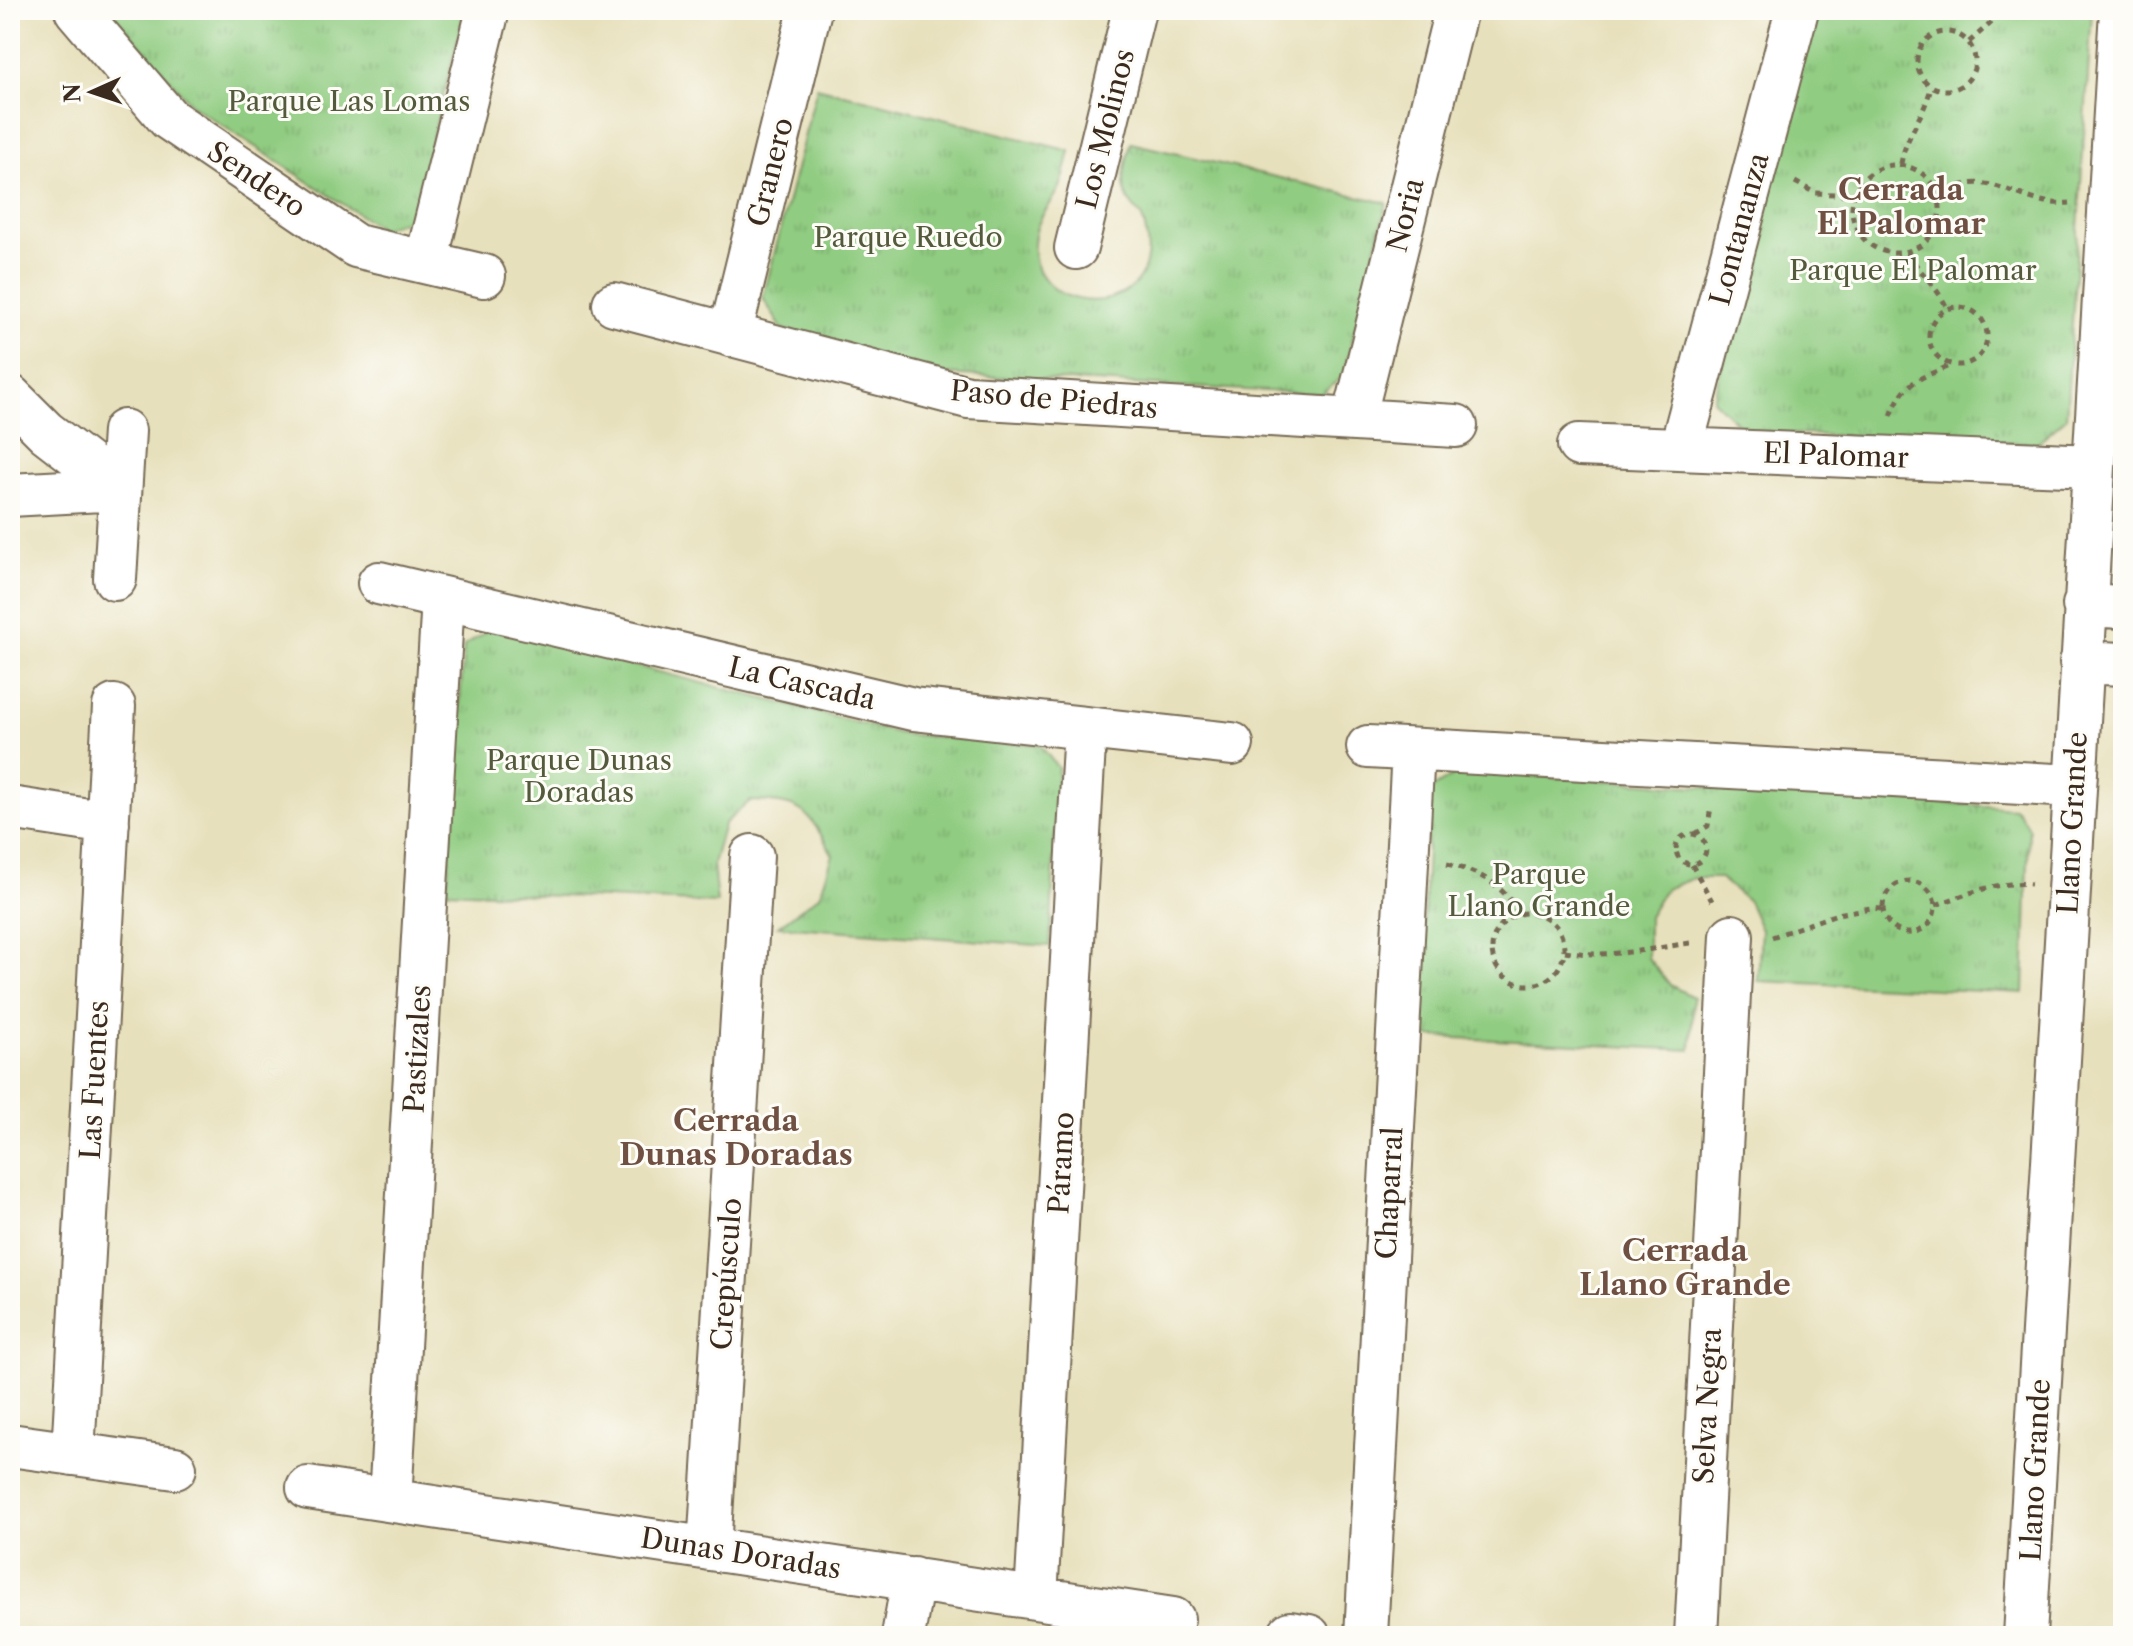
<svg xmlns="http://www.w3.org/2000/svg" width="2133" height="1646" font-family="'Libre Caslon Text',serif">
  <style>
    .grass { fill: url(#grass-tufts); stroke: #667b50; stroke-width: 2 }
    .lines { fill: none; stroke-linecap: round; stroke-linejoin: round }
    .street-casing { stroke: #776a55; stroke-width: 46 }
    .path { stroke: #776a55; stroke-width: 5; stroke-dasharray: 6 6; stroke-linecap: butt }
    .street { stroke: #fff; stroke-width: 42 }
    .labels { text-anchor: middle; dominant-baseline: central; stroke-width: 6; stroke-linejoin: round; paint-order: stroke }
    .park-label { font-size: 28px; fill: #545b3c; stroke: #fdfcf7 }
    .street-label { font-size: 28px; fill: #3b2a1e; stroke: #fdfcf7 }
    .neighbourhood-label { font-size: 30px; font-weight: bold; fill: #6f5043; stroke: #fdfcf7 }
  </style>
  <defs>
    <pattern id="grass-tufts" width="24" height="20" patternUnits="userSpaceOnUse" patternTransform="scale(2)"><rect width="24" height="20" fill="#90cc81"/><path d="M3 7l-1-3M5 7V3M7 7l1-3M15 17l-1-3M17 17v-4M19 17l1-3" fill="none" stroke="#7daf6f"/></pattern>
  </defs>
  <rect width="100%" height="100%" fill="#fdfcf7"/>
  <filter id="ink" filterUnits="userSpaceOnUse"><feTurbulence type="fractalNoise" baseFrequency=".0125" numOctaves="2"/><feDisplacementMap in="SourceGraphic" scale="16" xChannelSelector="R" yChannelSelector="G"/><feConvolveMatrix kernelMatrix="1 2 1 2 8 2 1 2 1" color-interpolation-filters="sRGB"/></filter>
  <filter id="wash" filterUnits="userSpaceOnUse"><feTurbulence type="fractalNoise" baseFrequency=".006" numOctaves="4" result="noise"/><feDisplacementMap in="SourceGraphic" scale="32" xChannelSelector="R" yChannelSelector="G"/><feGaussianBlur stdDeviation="1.8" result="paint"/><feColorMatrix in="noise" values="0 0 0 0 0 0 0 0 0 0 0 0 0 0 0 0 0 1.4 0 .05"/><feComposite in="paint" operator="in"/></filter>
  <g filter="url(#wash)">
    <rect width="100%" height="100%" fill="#e7e0bc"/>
    <path class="grass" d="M110,10H465L412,218L381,229L193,106Z
      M1813,10L2092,11L2066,418L2037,443L1746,432L1713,400Z
      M817,87L1070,151C1067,163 1065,176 1060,187C1053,203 1038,216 1035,235C1021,310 1136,325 1147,258C1149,248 1146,225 1141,216C1137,210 1129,204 1127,197C1120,181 1127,159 1131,143L1387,203L1343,376L1322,394L941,374L782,329L763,298Z
      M491,629L901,734L1040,745L1058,768L1050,946L778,926L820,895L833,855C806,809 804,802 750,801L724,824L713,864L717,903L447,891L464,646Z
      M1460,771L2015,808L2029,828L2024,993L1758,981L1761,930L1748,901L1720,878H1694L1665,889L1648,917V958L1670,985L1693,997L1691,1050L1418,1036L1430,790Z"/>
  </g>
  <g filter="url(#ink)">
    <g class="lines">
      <defs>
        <path id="street" d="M76,10L169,119L356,246L484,276
          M1076,248L1134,10
          M426,262L488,10
          M614,304L968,397L1456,426
          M730,335L810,10
          M10,396L46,432L120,489
          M1354,419L1456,10
          M1579,445L2093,466
          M1681,448L1797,10
          M10,495L120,489
          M115,579L124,431
          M379,583L913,709L1232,744
          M2084,605L2123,607
          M2081,662L2123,664
          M1368,747L2074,786
          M10,808L108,823
          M10,1445L175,1468
          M73,1454L114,706
          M308,1488L1173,1619
          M390,1500L443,598
          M709,1549L752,856
          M1036,1598L1085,728
          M1290,1633L1309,1636
          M903,1636L913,1579
          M1366,1636L1413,750
          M1696,1636L1732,936
          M2025,1636L2121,10"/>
      </defs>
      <use href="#street" class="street-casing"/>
      <path class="path" d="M1917 61a29 29 0 1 1 58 0a29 29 0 1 1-58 0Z
        M1969,42L2006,10
        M1901,164C1905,136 1925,115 1931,87
        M1852 209a44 44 0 1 1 88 0a44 44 0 1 1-88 0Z
        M1795,182L1815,193L1854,195
        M1939,197C1989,161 2016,208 2070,203
        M1907,252C1919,272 1937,286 1947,308
        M1929 336a29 29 0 1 1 58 0a29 29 0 1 1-58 0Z
        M1891,416C1904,381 1917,380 1949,366
        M1676 849a15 15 0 1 1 30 0a15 15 0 1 1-30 0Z
        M1695,834L1708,826L1711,806
        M1447,864C1478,871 1504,885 1519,914
        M1692,865L1712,901
        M1883 907a26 26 0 1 1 52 0a26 26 0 1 1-52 0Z
        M1936,905C1967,894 1997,881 2031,884
        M1492 949a36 36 0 1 1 72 0a36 36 0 1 1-72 0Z
        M1772,937L1837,914L1871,908L1882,909
        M1565,951C1606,959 1649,949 1690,943"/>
      <use href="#street" class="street"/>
    </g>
  </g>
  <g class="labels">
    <g class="park-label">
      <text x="349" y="101">Parque Las Lomas</text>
      <text x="908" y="237">Parque Ruedo</text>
      <text x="1913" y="270">Parque El Palomar</text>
      <text x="579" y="760">Parque Dunas<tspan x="579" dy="32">Doradas</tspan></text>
      <text x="1539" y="874">Parque<tspan x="1539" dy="32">Llano Grande</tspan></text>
    </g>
    <g class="street-label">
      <text transform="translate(1105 129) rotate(-76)">Los Molinos</text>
      <text transform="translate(770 172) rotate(-76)">Granero</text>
      <text transform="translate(257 179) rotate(34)">Sendero</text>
      <text transform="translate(1405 215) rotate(-76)">Noria</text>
      <text transform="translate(1739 229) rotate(-75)">Lontananza</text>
      <text transform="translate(1054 399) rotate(5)">Paso de Piedras</text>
      <text transform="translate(1836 455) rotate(2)">El Palomar</text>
      <text transform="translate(802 683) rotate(13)">La Cascada</text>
      <text transform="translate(2072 823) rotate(-87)">Llano Grande</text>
      <text transform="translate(417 1049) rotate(-87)">Pastizales</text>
      <text transform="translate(94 1080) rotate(-87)">Las Fuentes</text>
      <text transform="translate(1061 1163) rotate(-87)">Páramo</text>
      <text transform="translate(1389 1193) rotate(-87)">Chaparral</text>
      <text transform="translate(726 1274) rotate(-86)">Crepúsculo</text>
      <text transform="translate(1707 1406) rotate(-87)">Selva Negra</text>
      <text transform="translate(2035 1470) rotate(-87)">Llano Grande</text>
      <text transform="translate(741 1553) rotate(9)">Dunas Doradas</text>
    </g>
    <g class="neighbourhood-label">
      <text x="1901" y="189">Cerrada<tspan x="1901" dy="34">El Palomar</tspan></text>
      <text x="736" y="1120">Cerrada<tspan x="736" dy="34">Dunas Doradas</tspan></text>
      <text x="1685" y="1250">Cerrada<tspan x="1685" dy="34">Llano Grande</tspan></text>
    </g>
  </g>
  <rect width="2133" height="1646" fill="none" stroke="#fdfcf7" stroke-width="40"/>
  <g transform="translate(92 92) rotate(267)" stroke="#fdfcf7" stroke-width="6" paint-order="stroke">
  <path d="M0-6L14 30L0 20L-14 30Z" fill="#3b2a1e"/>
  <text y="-12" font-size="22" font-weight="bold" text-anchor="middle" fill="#3b2a1e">N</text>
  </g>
</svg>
